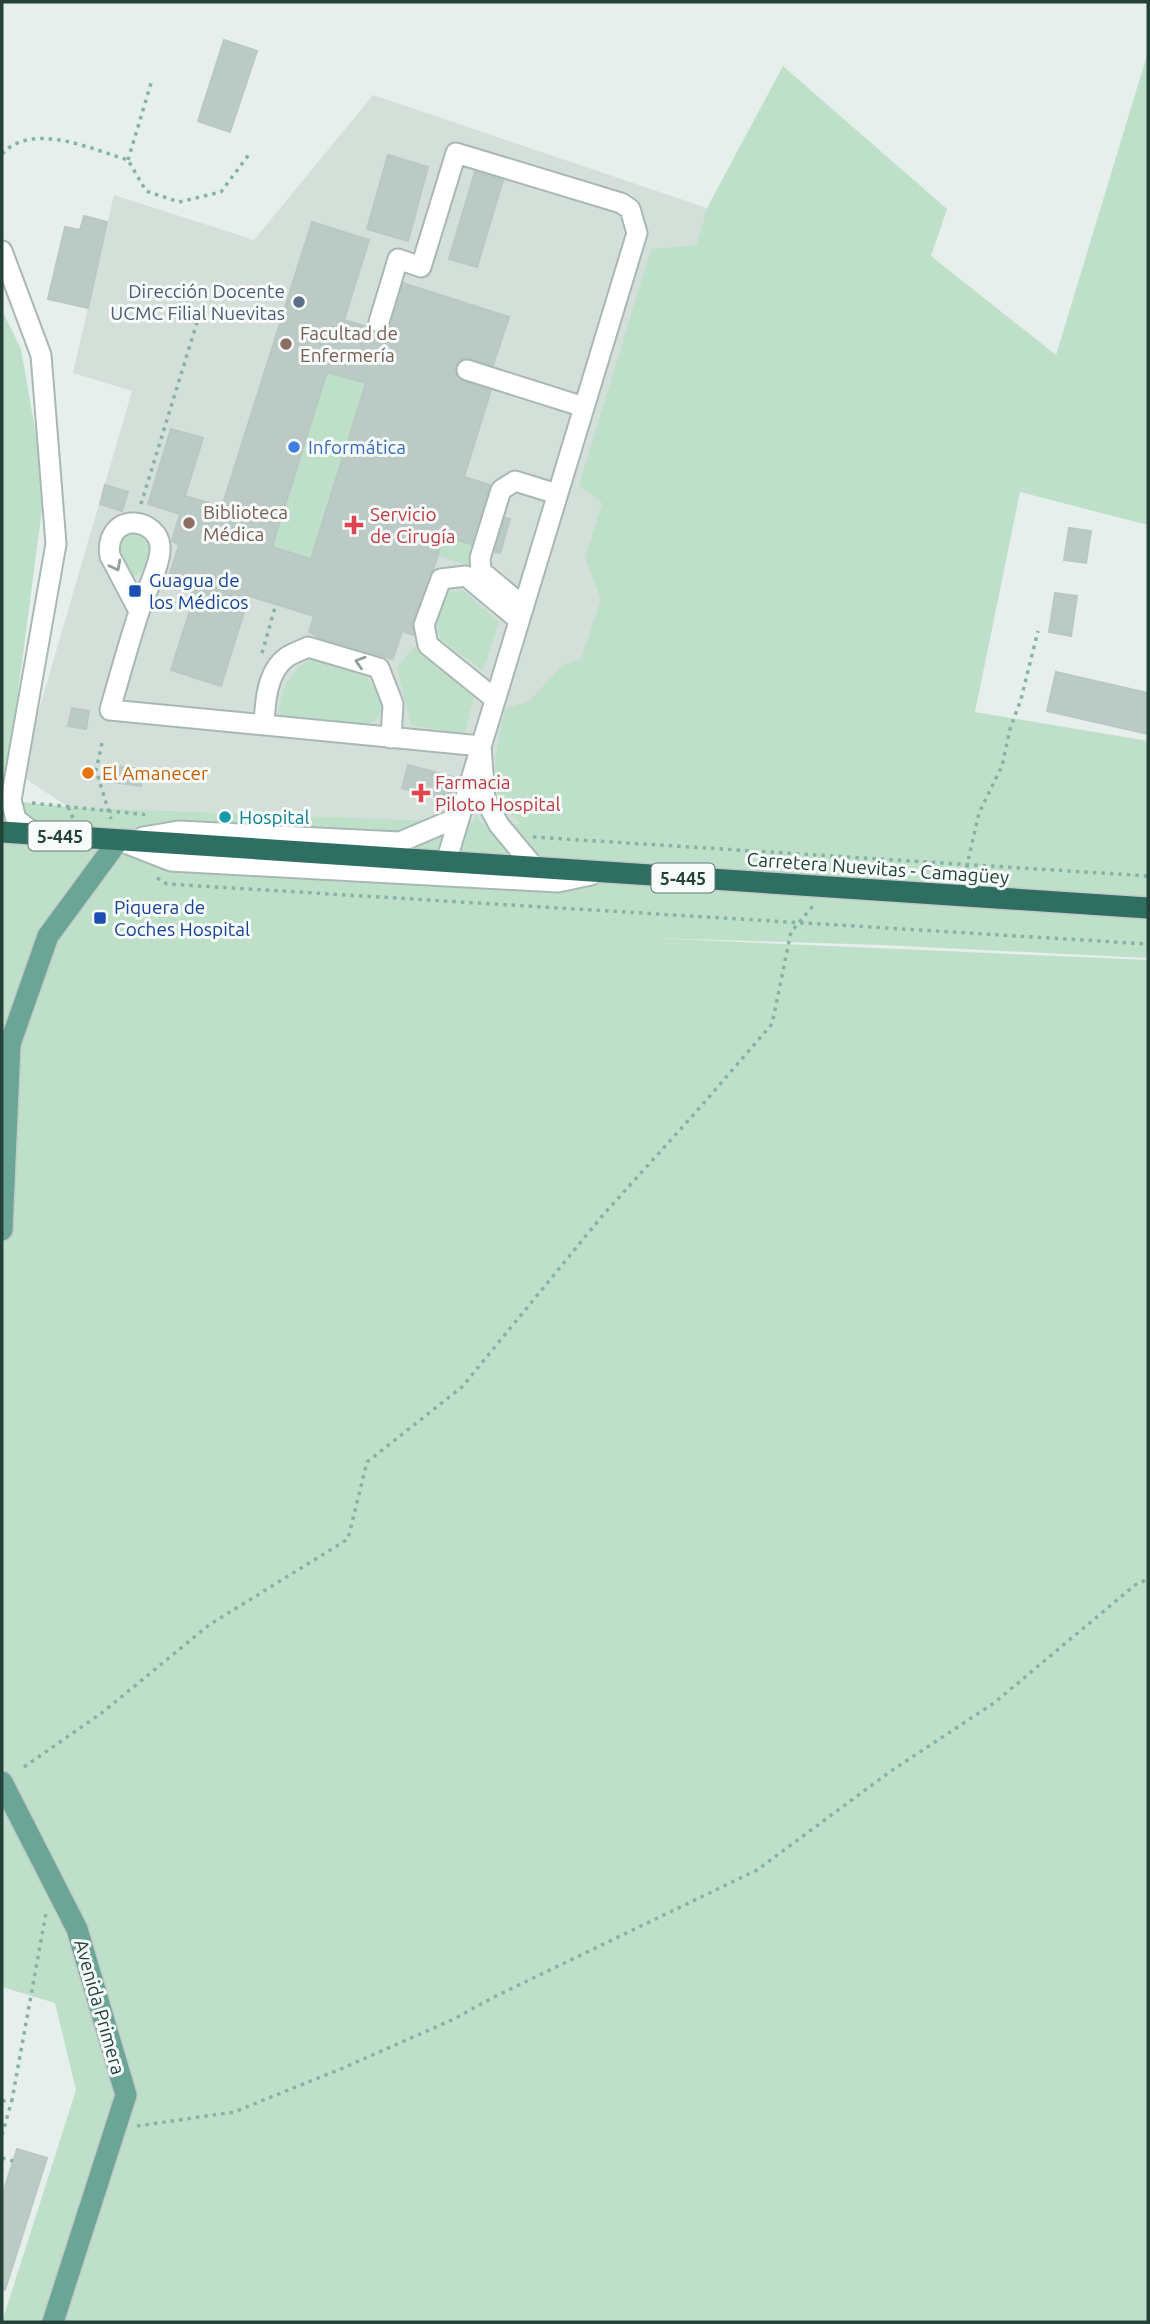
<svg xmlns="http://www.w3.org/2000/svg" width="1150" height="2324" font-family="Ubuntu,sans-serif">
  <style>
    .built { fill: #d4dfda }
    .green { fill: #bfe0c8 }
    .building { fill: #bbcac4; stroke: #b8c9c2; stroke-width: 2; fill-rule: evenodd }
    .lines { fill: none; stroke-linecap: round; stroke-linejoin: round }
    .minor-casing { stroke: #a8b8b2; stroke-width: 23 }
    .major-casing { stroke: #c2cac8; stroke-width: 24 }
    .highway-casing { stroke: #c2cac8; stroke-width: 24 }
    .path { stroke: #86b3a5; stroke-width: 3.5; stroke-dasharray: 3.5 5; stroke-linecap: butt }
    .minor { stroke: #fff; stroke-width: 19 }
    .major { stroke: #6aa596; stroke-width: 21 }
    .highway { stroke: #2f6f62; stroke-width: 21 }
    .oneway { stroke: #92a09c }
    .service-dot { fill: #5c6f8a; stroke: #f7fbf9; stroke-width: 2.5 }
    .education-dot { fill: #8d6e63; stroke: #f7fbf9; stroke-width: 2.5 }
    .shop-dot { fill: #3f7fe0; stroke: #f7fbf9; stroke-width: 2.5 }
    .health-dot { fill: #e0444e; stroke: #f7fbf9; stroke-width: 2.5 }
    .transit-dot { fill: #1a4fb4; stroke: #f7fbf9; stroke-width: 2.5 }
    .food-dot { fill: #e8710a; stroke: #f7fbf9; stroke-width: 2.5 }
    .culture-dot { fill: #0f9aa8; stroke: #f7fbf9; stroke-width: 2.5 }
    .labels { text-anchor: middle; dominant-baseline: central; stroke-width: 6; stroke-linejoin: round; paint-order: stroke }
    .shield { fill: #f7fbf9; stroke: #637a73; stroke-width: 2 }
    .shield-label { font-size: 18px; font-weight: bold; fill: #24423a }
    .service-label { font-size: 19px; fill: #4e5e75; stroke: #f7fbf9; text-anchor: end }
    .education-label { font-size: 19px; fill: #785e54; stroke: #f7fbf9; text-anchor: start }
    .shop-label { font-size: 19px; fill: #366cbe; stroke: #f7fbf9; text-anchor: start }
    .health-label { font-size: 19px; fill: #be3a42; stroke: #f7fbf9; text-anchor: start }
    .transit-label { font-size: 19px; fill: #164399; stroke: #f7fbf9; text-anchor: start }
    .food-label { font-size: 19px; fill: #c56008; stroke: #f7fbf9; text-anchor: start }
    .culture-label { font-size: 19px; fill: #0d838f; stroke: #f7fbf9; text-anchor: start }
    .street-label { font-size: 19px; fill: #24423a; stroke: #f7fbf9 }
  </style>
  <rect width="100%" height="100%" fill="#e6efeb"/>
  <path class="built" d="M373,95L707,208L696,246L783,523L523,824L68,807L20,775L132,391L73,373L114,195L254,240Z"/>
  <path class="green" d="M1148,52V525L1020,492L975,712L1148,741V958L882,945L652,938L1148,960V2322H2L76,2090L55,2003L2,1987V310L21,349L45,486L4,800L68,807L473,822L476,815L482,823L521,824C517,819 510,815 505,810C485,786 500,735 505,708L529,701L563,665L581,659L601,599L585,558L602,503L579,485L651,249L696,245L707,208L783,66L947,209L931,256L1056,355Z
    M331,362L338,375L362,382L365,373L369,374L305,580L266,568Z
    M132,532L142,534L150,547L143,571L135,576L129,575L118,553L122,537Z
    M444,536L474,545L468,565L438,556Z
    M463,590L499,622L483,671L441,640L436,627L447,592Z
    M415,646L474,697L465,734L411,725L397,667Z
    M311,658L365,674L382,700L380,716L369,724L278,716C282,688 287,674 311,658Z"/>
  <path class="building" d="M224,40L257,51L230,132L198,121Z
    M388,155L428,167L408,241L367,229Z
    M475,172L503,180L477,267L449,259Z
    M84,216L107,222L88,308L48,299L65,227L80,230Z
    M312,222L369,240L344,320L368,327L376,334L387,331L391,326L403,283L509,317L493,365L465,358L458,361L455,367L458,379L491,390L464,477L490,485L471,544L444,536L433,570L413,621V635L402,631L393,659L318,637L309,632L314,616L249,596L221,686L171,670L195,594L166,585L179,545L172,541L180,514L148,504L171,429L203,438L185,496L222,507ZM327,372L366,383L311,559L272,547Z
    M105,485L128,492L122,511L100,504Z
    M505,518L510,519L500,553L495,552Z
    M1069,528L1091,531L1086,563L1064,560Z
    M1055,593L1077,596L1071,636L1049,632Z
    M1056,672L1148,693V734L1047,711Z
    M72,708L89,711L86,729L68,726Z
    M105,765L143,769L141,786L103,781Z
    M408,765L456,778L450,801L402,788Z
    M17,2149L47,2158L5,2290L2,2289V2196Z"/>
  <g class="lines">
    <defs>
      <path id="minor" d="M2,251L41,355L56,544L11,800L16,819L35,834
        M379,322L398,259L421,267L456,153L621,203L630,209L637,233L446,862
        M467,370L584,407
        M523,606L481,571L480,558L501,490L515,481L557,494
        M139,611L110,556C107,540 115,522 135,523C147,524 159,533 160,546C162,563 144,595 139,612C128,645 119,678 110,710L481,746L485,799L499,825L535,868
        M495,699L428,645L424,625L441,579L466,576L519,620
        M264,725C265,702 267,671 287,657C293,653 302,650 308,647L379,668L393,704L391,738
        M143,837L178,831L399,842
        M125,843L171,861L558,882L591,875
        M388,847L459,817"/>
      <path id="major" d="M2,1230L10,1044L48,936L118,841
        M2,1782L77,1929L126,2095L53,2322"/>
      <path id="highway" d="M2,832L1148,908"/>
    </defs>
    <use href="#minor" class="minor-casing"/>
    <use href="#major" class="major-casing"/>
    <use href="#highway" class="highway-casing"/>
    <path class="path" d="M2,154C32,121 91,149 128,160L146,191L179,202L221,192L250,153
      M128,160L152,80
      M141,504L203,303
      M262,653L276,604
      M102,743L96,770L111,819
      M32,803L149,815
      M68,807L73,818
      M533,837L1148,876
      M966,876L967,865L979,813L1002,766L1010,729L1021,699L1038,631
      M157,878L167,884L1148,944
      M24,1767L103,1712L209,1625L348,1539L367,1462L462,1387L603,1215L696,1112L772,1024L791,932L813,906
      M2,2101L12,2100L46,1913
      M137,2126L234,2112L343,2068L454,2019L494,1997L757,1870L891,1771L994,1703L1135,1585L1148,1579
      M2,2135L12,2100
      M2,2158L13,2161"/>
    <use href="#minor" class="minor"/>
    <use href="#major" class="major"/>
    <use href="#highway" class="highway"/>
  </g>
  <defs><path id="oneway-chevron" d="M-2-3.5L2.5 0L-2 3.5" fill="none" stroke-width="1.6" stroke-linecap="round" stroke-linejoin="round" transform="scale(1.75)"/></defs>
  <g class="oneway">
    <use href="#oneway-chevron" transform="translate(116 566) rotate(63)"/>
    <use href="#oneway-chevron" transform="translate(360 662) rotate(-163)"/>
  </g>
  <circle class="service-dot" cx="299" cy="302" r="7"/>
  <g class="education-dot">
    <circle cx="286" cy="344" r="7"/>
    <circle cx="189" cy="523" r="7"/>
  </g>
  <circle class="shop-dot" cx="294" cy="447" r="7"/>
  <g class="health-dot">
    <path d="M350.5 514.5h7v7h7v7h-7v7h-7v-7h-7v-7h7z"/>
    <path d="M417.5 782.5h7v7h7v7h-7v7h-7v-7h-7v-7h7z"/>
  </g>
  <g class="transit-dot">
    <rect x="128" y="584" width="14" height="14" rx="3.5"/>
    <rect x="93" y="911" width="14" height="14" rx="3.5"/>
  </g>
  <circle class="food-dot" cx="88" cy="773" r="7"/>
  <circle class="culture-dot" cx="225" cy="817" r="7"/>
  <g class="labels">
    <g class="shield">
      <rect x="28.5" y="821.5" width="63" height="29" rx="5"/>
      <rect x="651.5" y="863.5" width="63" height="29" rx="5"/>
    </g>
    <g class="shield-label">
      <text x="60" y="836">5-445</text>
      <text x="683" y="878">5-445</text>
    </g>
    <g class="service-label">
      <text x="285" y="291">Dirección Docente<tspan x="285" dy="22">UCMC Filial Nuevitas</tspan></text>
    </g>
    <g class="education-label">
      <text x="300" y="333">Facultad de<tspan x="300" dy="22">Enfermería</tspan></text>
      <text x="203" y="512">Biblioteca<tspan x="203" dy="22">Médica</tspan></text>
    </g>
    <g class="shop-label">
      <text x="308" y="447">Informática</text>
    </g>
    <g class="health-label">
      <text x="370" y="514">Servicio<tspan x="370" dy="22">de Cirugía</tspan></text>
      <text x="435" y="782">Farmacia<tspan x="435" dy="22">Piloto Hospital</tspan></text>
    </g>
    <g class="transit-label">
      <text x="149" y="580">Guagua de<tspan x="149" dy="22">los Médicos</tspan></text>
      <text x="114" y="907">Piquera de<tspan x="114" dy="22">Coches Hospital</tspan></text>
    </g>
    <g class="food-label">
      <text x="102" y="773">El Amanecer</text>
    </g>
    <g class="culture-label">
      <text x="239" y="817">Hospital</text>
    </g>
    <g class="street-label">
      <text transform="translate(878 868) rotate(4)">Carretera Nuevitas - Camagüey</text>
      <text transform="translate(100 2007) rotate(74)">Avenida Primera</text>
    </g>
  </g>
  <rect width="1150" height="2324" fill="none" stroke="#24423a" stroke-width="7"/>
</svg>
